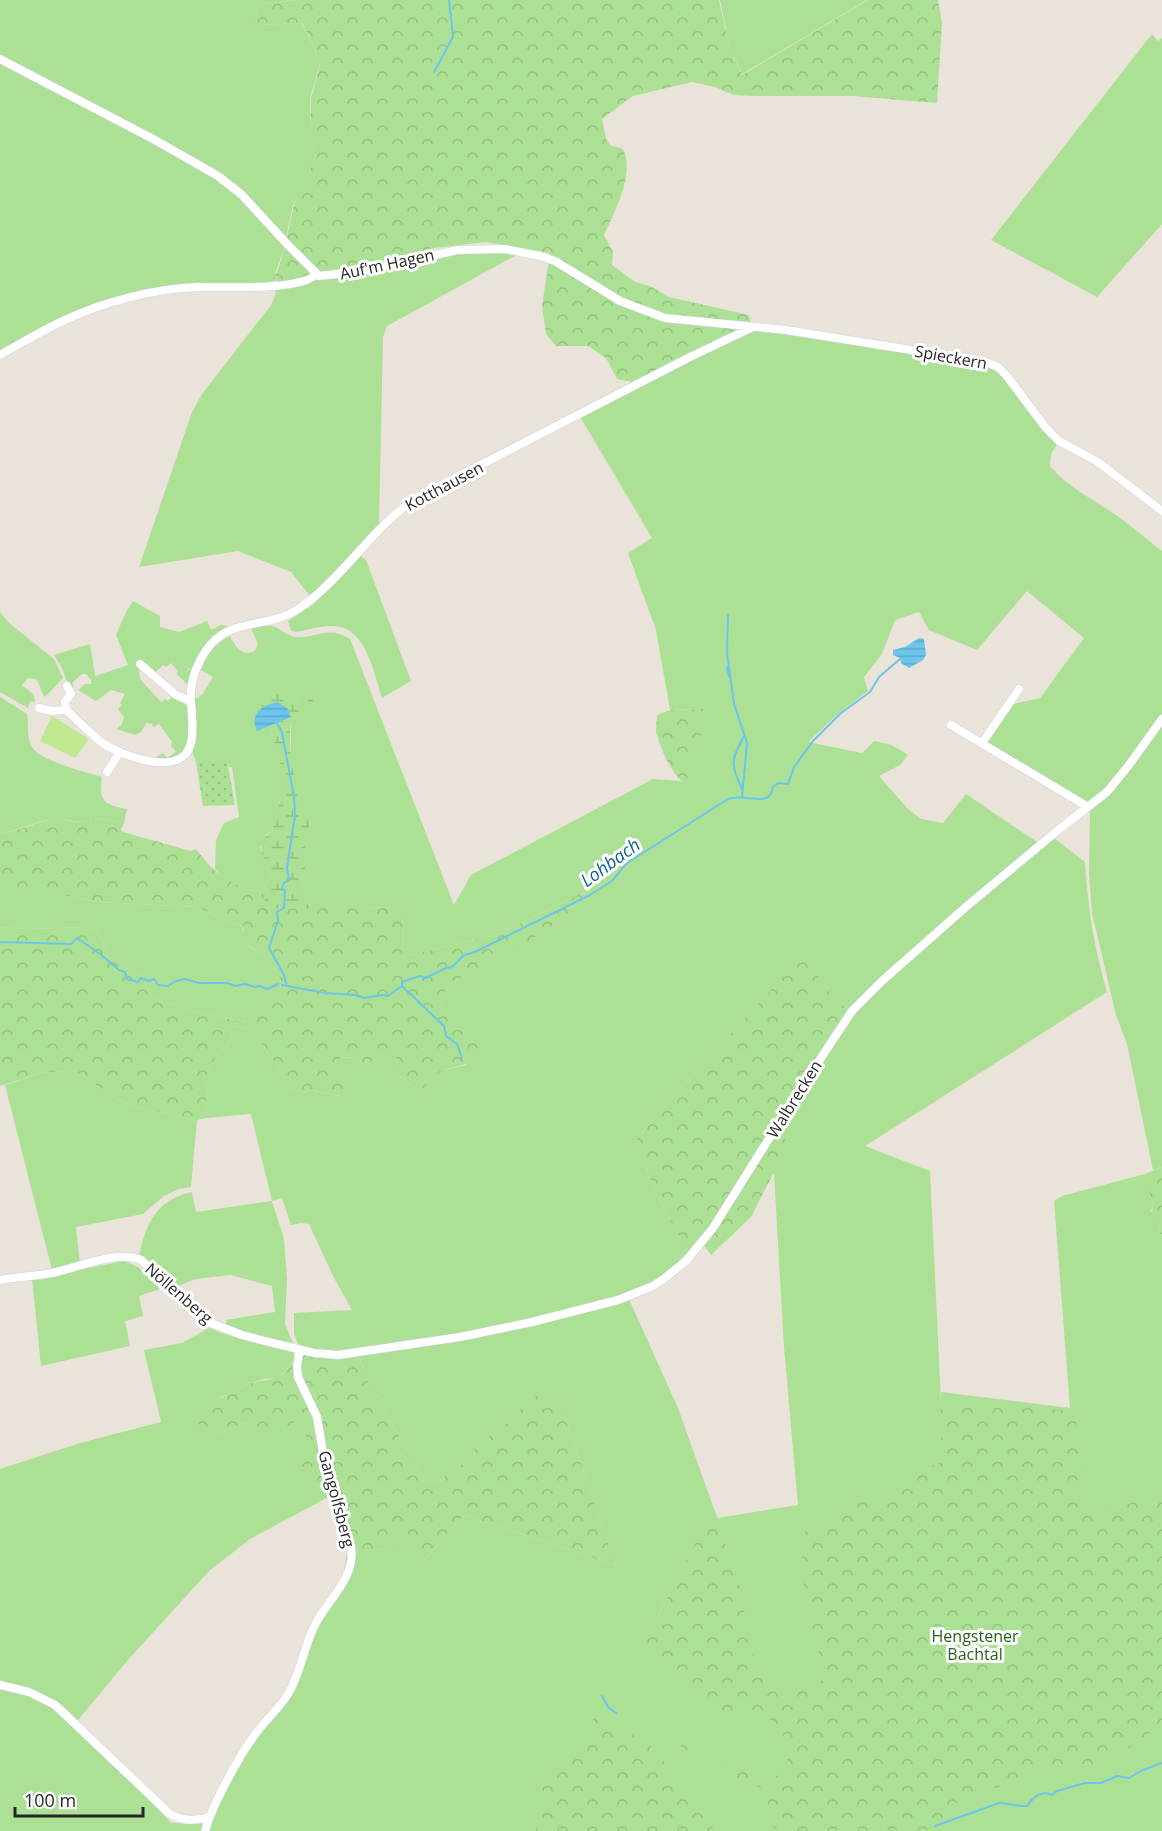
<svg xmlns="http://www.w3.org/2000/svg" width="1162" height="1831" font-family="'Open Sans',sans-serif">
  <style>
    .grass { fill: #ace095; fill-rule: evenodd }
    .forest { fill: url(#forest-crowns) }
    .wetland { fill: url(#wetland-marsh) }
    .garden { fill: url(#garden-dots) }
    .pitch { fill: #c0e891 }
    .water { fill: url(#water-rules) }
    .lines { fill: none; stroke-linecap: round; stroke-linejoin: round }
    .stream { stroke: #6cc5ec; stroke-width: 2 }
    .minor-casing { stroke: #ced1e1; stroke-width: 9 }
    .minor { stroke: #fff; stroke-width: 8 }
    .labels { text-anchor: middle; dominant-baseline: central; stroke-width: 6; stroke-linejoin: round; paint-order: stroke }
    .street-label { font-size: 16px; fill: #272727; stroke: #fff }
    .park-label { font-size: 16px; fill: #26621a; stroke: #fff }
    .water-label { font-size: 18px; font-style: italic; fill: #0f6193; stroke: #fff }
  </style>
  <defs>
    <pattern id="forest-crowns" width="20" height="18" patternUnits="userSpaceOnUse" patternTransform="scale(1.5)"><rect width="20" height="18" fill="#ace095"/><path d="M2 6a3 3 0 1 1 6 0M12 15a3 3 0 1 1 6 0" fill="none" stroke="#94c080"/></pattern>
    <pattern id="wetland-marsh" width="20" height="14" patternUnits="userSpaceOnUse" patternTransform="scale(1.5)"><rect width="20" height="14" fill="#ace095"/><path d="M1 5h8M5 5V1M11 12h8M15 12V8" fill="none" stroke="#94c080"/></pattern>
    <pattern id="garden-dots" width="8" height="8" patternUnits="userSpaceOnUse" patternTransform="scale(1.5)"><rect width="8" height="8" fill="#ace095"/><path d="M2 2h.1M6 6h.1" fill="none" stroke="#94c080" stroke-width="1.8" stroke-linecap="round"/></pattern>
    <pattern id="water-rules" width="6" height="5" patternUnits="userSpaceOnUse" patternTransform="scale(1.5)"><rect width="6" height="5" fill="#6cc5ec"/><path d="M0 2.5h6" fill="none" stroke="#5ea9ca"/></pattern>
  </defs>
  <rect width="100%" height="100%" fill="#eae3d9"/>
  <path class="grass" d="M0,0H295L261,4L258,8L255,18L259,25L301,23L313,45L320,64L310,98L311,133L315,158L304,186L293,205L286,238C266,214 246,191 220,173L0,55Z
    M720,0H867L742,74L730,49Z
    M1152,34L1158,41L1162,38V224L1097,297L991,240Z
    M0,62L154,143L216,179L239,196L285,246L273,280L274,284L207,285L103,305L0,354Z
    M458,250L522,252L387,326L383,337L379,526L310,596L291,572L238,551L139,567L192,412L202,394L271,305L276,293L275,287Z
    M759,331L804,336L992,368L1000,372L1045,432L1058,443L1051,454L1050,466C1067,486 1089,497 1110,511C1128,523 1145,538 1162,551V1167L1153,1170L1127,1044L1116,1015L1092,913L1089,873L1090,813L1088,807L982,743L1013,704L1040,698L1084,638L1027,591L977,650L929,630L919,612L895,620L882,654L864,677L868,691L839,713L808,742L862,753L874,741L892,745L908,755L900,765L879,776L908,809L921,819L943,823L966,794L1040,844L1054,838L1085,862C1088,909 1094,947 1107,992L865,1146L930,1171L941,1402V1392L1070,1408L1054,1201L1062,1196L1145,1174V1182L1154,1204L1151,1211L1156,1218L1162,1238V1831H0V1687L28,1694L48,1703L113,1763L171,1823H202L232,1769L287,1689L300,1659L343,1576L348,1547L361,1551L390,1549L407,1531L421,1564L464,1515L616,1565L561,1406L548,1386L501,1428L482,1442L462,1464L436,1483L426,1480L418,1471L366,1377L358,1352L333,1353L300,1349L294,1334V1313L352,1310L334,1278L309,1224L301,1223L291,1225L282,1198L272,1201L284,1239L287,1279L285,1324L293,1343L228,1331L226,1320L275,1312L272,1286L231,1275L196,1279L172,1288L139,1257C146,1224 155,1200 192,1192L196,1212L272,1201L251,1114L206,1118L207,1075L215,1058L228,1045L235,1026L251,1029L278,1067L290,1089L303,1093L310,1090L345,1097L350,1082L335,1070L339,1057L354,1058L368,1064L384,1049L396,1054L397,1074L420,1091L441,1071L466,1065L455,1020L440,1003C448,981 455,979 477,974L591,889L496,935L402,957L403,907L312,909L300,892L305,869V839L312,820L300,809L291,769V717L257,731L270,726L285,782L272,831L266,835L260,847L271,875L263,890L259,892L242,888L224,880L215,869L216,840L224,823L239,817L232,767H229L227,759L196,762L192,751L194,737V697L199,698V696L202,695L213,677L201,670C207,655 214,644 230,636C236,647 241,657 255,651L258,644L251,628C258,627 268,624 275,627C282,630 287,636 296,637C318,638 329,625 350,639L454,905L471,875L653,779L680,781L686,783L703,709L670,710L656,630L628,553L652,538L579,415L742,335ZM804,956L828,990L851,1013L805,1073L778,1120L772,1175L774,1173L784,1347L798,1505L718,1518L714,1509L678,1408L628,1297L659,1280L688,1252L655,1192L636,1140L693,1074ZM712,1512L714,1518L651,1629Z
    M361,556L366,560L411,681L382,698C374,674 366,625 332,626C320,626 307,630 295,632L291,630L288,621L313,605Z
    M133,601L160,616V627L179,632L207,621L211,630L221,625L232,627L220,634L195,669L191,670L183,665L193,673L188,685L176,673L178,671L171,663L166,667L163,665L155,673L148,669L140,659L138,661L140,679L161,702L165,699L168,701L173,696L189,707C190,722 194,750 177,758C171,760 160,759 153,759L163,753L167,758L176,752L171,746L172,742L159,724L153,727L152,724L146,723L141,732L135,735L116,729L122,724L124,717L118,709L122,705L120,703L125,694L111,690L96,701L78,690L85,684H91V680L86,674H82L72,683L74,686L69,687L62,668L54,655L90,644L95,676L128,665L116,635L126,612Z
    M0,612L8,622L54,659L63,678L45,697C41,693 41,685 36,679L28,678L22,685L33,694L35,700L34,702L30,701L28,708L0,692Z
    M0,697L27,714C29,724 26,737 32,747C40,761 86,772 102,777C98,801 105,805 127,809L124,823L93,818C79,827 70,818 56,819C36,820 19,831 0,834Z
    M0,895H63L98,902L197,907L237,925L244,926L242,931C243,935 245,941 248,944C257,955 294,972 277,992C267,1003 255,1009 247,1022L207,1015L151,998L143,977C119,965 108,958 98,931L87,927L28,929L0,927Z
    M63,1071L81,1075L119,1100L140,1109L169,1113L192,1121L197,1120L191,1187L179,1189L164,1196L143,1214L76,1227L80,1264L52,1270L5,1085L41,1073Z
    M124,1261L138,1267L160,1289L139,1296L143,1316L125,1321L130,1346L41,1366L32,1279Z
    M209,1328C237,1340 264,1346 293,1350L294,1358L285,1372L276,1378L264,1379L248,1384L221,1397L200,1426L217,1435L243,1423L250,1425L297,1421L306,1436L302,1475L332,1495L250,1539L209,1571L127,1661L78,1720L61,1704L38,1692L0,1680V1469L80,1443L161,1422L144,1350L182,1343Z"/>
  <path class="forest" d="M297,0H719L730,49L742,75L868,0H938L942,23L937,103L852,96H752L734,95L715,87L692,82L633,96L602,119L606,139L610,145L623,149C635,174 615,211 604,235L613,252L612,265L635,282L650,286L669,297L749,315L751,324L721,337L632,382L617,379L606,358L588,346H556L546,334L542,306L550,253L486,242L434,248L356,267L281,282L272,280L278,270L285,246L294,205L315,158L311,134V98L320,65L313,45L302,23L259,25L255,18L258,8L261,4Z
    M703,709L707,714L686,784C673,778 658,744 656,730C656,725 657,720 657,715L670,710Z
    M59,818C71,822 82,825 93,818L124,823L121,830L123,832L191,851L196,849C216,874 226,884 259,892L270,909L403,907L402,957L496,935L591,889L600,895L477,974C455,979 448,981 440,1003L471,1033L481,1048L477,1061L441,1071L420,1091L397,1074L396,1055L385,1050L368,1064L354,1058L340,1057L335,1070L350,1082L353,1092L345,1097L310,1090L303,1093L290,1089L278,1067L251,1029L235,1026L228,1045L215,1058L207,1075L206,1118L192,1121L169,1113L140,1109L119,1100L81,1075L63,1071L41,1073L0,1086V927L28,929L87,927L98,931C108,958 119,965 143,977L151,998L207,1015L246,1022C255,1010 266,1003 276,992C295,973 252,951 243,939L242,934L244,926L237,925L197,907L98,902L63,895H0V834C21,831 38,820 59,818Z
    M804,955L828,990L851,1013L805,1073L778,1120L786,1141L774,1172L751,1217L711,1255L700,1240L688,1252L655,1192L646,1167L633,1150L636,1140L693,1074Z
    M1162,1167V1238L1156,1218L1151,1214L1154,1204L1145,1182V1174Z
    M300,1350L358,1353L366,1377L418,1471L426,1480L436,1483L462,1464L481,1442L501,1428L548,1385L561,1406L616,1565L464,1515L421,1564L413,1549L407,1531L390,1549L361,1551L351,1547L332,1495L301,1475L306,1436L297,1421L270,1434L257,1432L250,1425L243,1423L217,1435L199,1426L197,1414C213,1403 228,1392 246,1385C258,1380 273,1381 283,1374C288,1370 291,1363 294,1358L298,1359Z
    M940,1400H976L1070,1411L1076,1415L1077,1438L1085,1457L1082,1468L1075,1472L1080,1479V1512L1162,1498V1728L1148,1734L1115,1758L1093,1768L1079,1771L1051,1768L1042,1771L1032,1778L987,1790L954,1804L943,1819L931,1830L788,1831C761,1830 764,1810 772,1791C734,1780 700,1762 670,1737L675,1736C691,1750 751,1780 772,1778C775,1777 777,1775 780,1774L791,1753L784,1736L771,1720L712,1708L700,1702L703,1691L666,1663L644,1643L712,1511C723,1539 736,1569 742,1598C749,1635 749,1657 768,1691L772,1692L821,1681L826,1675L814,1638L803,1584L801,1532L817,1528L829,1515L862,1501L881,1499L912,1476L939,1463L943,1454L940,1446L943,1431Z
    M598,1712L644,1740L657,1752L693,1804L716,1831H535C547,1813 537,1788 549,1771C559,1756 582,1747 596,1736L592,1721Z"/>
  <path class="wetland" d="M271,690L293,696L301,694V700L306,703L311,697L317,698L308,714L291,721C288,751 294,780 300,809L307,811L312,820L305,839V869L300,892L312,909H270L259,892L263,890L271,875L263,856L260,842L272,831L285,782L270,726L291,717L288,709L276,702L259,709C256,700 263,693 271,690Z"/>
  <path class="garden" d="M227,759L235,805L203,806L196,762Z"/>
  <path class="pitch" d="M52,716L89,739L75,758L40,741Z"/>
  <path class="water" d="M919,638L924,639L926,655L923,660L909,668L901,663L900,658L893,655V650L905,647Z
    M278,702L288,709L291,717L257,731C249,714 262,705 278,702Z"/>
  <g class="lines">
    <path class="stream" d="M434,72L453,37L449,0
      M728,615L727,653L734,704L747,743L742,797
      M727,667L729,676
      M277,723L282,732L294,797L295,815L287,868L289,880L284,883L282,888L285,891L284,908L277,912L278,921L269,948L283,973L287,986
      M742,789C730,763 731,761 744,736
      M0,942L71,944L77,938L99,953L119,970L125,972L127,979L138,982L141,978L149,981L154,979L158,985L168,986L176,981L185,979L199,983H227L235,986L245,984L255,987L260,986L268,989L278,984
      M282,985L325,993L355,995L364,998L383,995L388,996L402,986V982L420,976L425,978L446,968L452,967L464,955L475,952L590,895L612,881L627,863L728,799C744,792 770,810 773,787L778,783L788,784L794,767L813,741L841,713L870,692L879,677L900,659
      M402,986L444,1026L446,1036L457,1044L462,1058
      M602,1696L608,1707L616,1713
      M935,1826L999,1803C1010,1803 1017,1807 1027,1806C1033,1797 1042,1790 1052,1795L1057,1791L1085,1783H1101L1117,1776L1129,1778L1143,1770L1162,1763"/>
    <defs>
      <path id="minor" d="M0,59L155,140L218,176L241,194L288,245L319,276L362,271L458,250L505,249L540,256L555,261L620,301L665,318L786,330L986,362L998,367L1006,375L1046,428L1059,441L1098,462L1162,511
        M0,355C22,343 43,330 65,320C103,302 157,288 199,287C222,287 302,291 316,274
        M140,664L176,695L190,701
        M67,686L71,694L65,702L66,710C79,721 90,734 104,744C123,756 183,779 191,743C194,730 192,716 191,703C189,682 198,659 211,644C234,618 270,628 298,609C344,579 371,527 418,497L690,357L751,328
        M39,708L52,711L66,710
        M951,725L1088,807
        M982,743L1019,689
        M107,772L120,752
        M0,1280C17,1277 35,1276 52,1273C78,1268 117,1249 141,1260L211,1323L242,1335L261,1340L314,1353L338,1355L460,1337L532,1322L618,1300L653,1286L665,1278L686,1261L713,1228L795,1097L852,1011L882,981L967,906L1057,831L1107,792L1129,765L1162,719
        M0,1685L29,1692L55,1705L170,1814C182,1821 196,1821 209,1817
        M205,1831C213,1803 241,1752 259,1729C269,1717 280,1707 288,1694C302,1671 304,1643 317,1621C330,1598 356,1576 351,1547L325,1465L317,1417L298,1377L297,1366L300,1350"/>
    </defs>
    <use href="#minor" class="minor-casing"/>
    <use href="#minor" class="minor"/>
  </g>
  <g class="labels">
    <g class="street-label">
      <text transform="translate(387 264) rotate(-12)">Auf'm Hagen</text>
      <text transform="translate(951 357) rotate(10)">Spieckern</text>
      <text transform="translate(444 486) rotate(-28)">Kotthausen</text>
      <text transform="translate(794 1099) rotate(-58)">Walbrecken</text>
      <text transform="translate(179 1293) rotate(41)">Nöllenberg</text>
      <text transform="translate(337 1499) rotate(75)">Gangolfsberg</text>
    </g>
    <g class="park-label">
      <text x="975" y="1636">Hengstener<tspan x="975" dy="18">Bachtal</tspan></text>
    </g>
    <g class="water-label">
      <text transform="translate(610 862) rotate(-36)">Lohbach</text>
    </g>
  </g>
  <path d="M15 1807v9h128v-9" fill="none" stroke="#272727" stroke-width="3"/>
  <text x="24" y="1807" font-size="18" fill="#272727" stroke="#ffffff" stroke-width="4.5" paint-order="stroke">100 m</text>
</svg>
